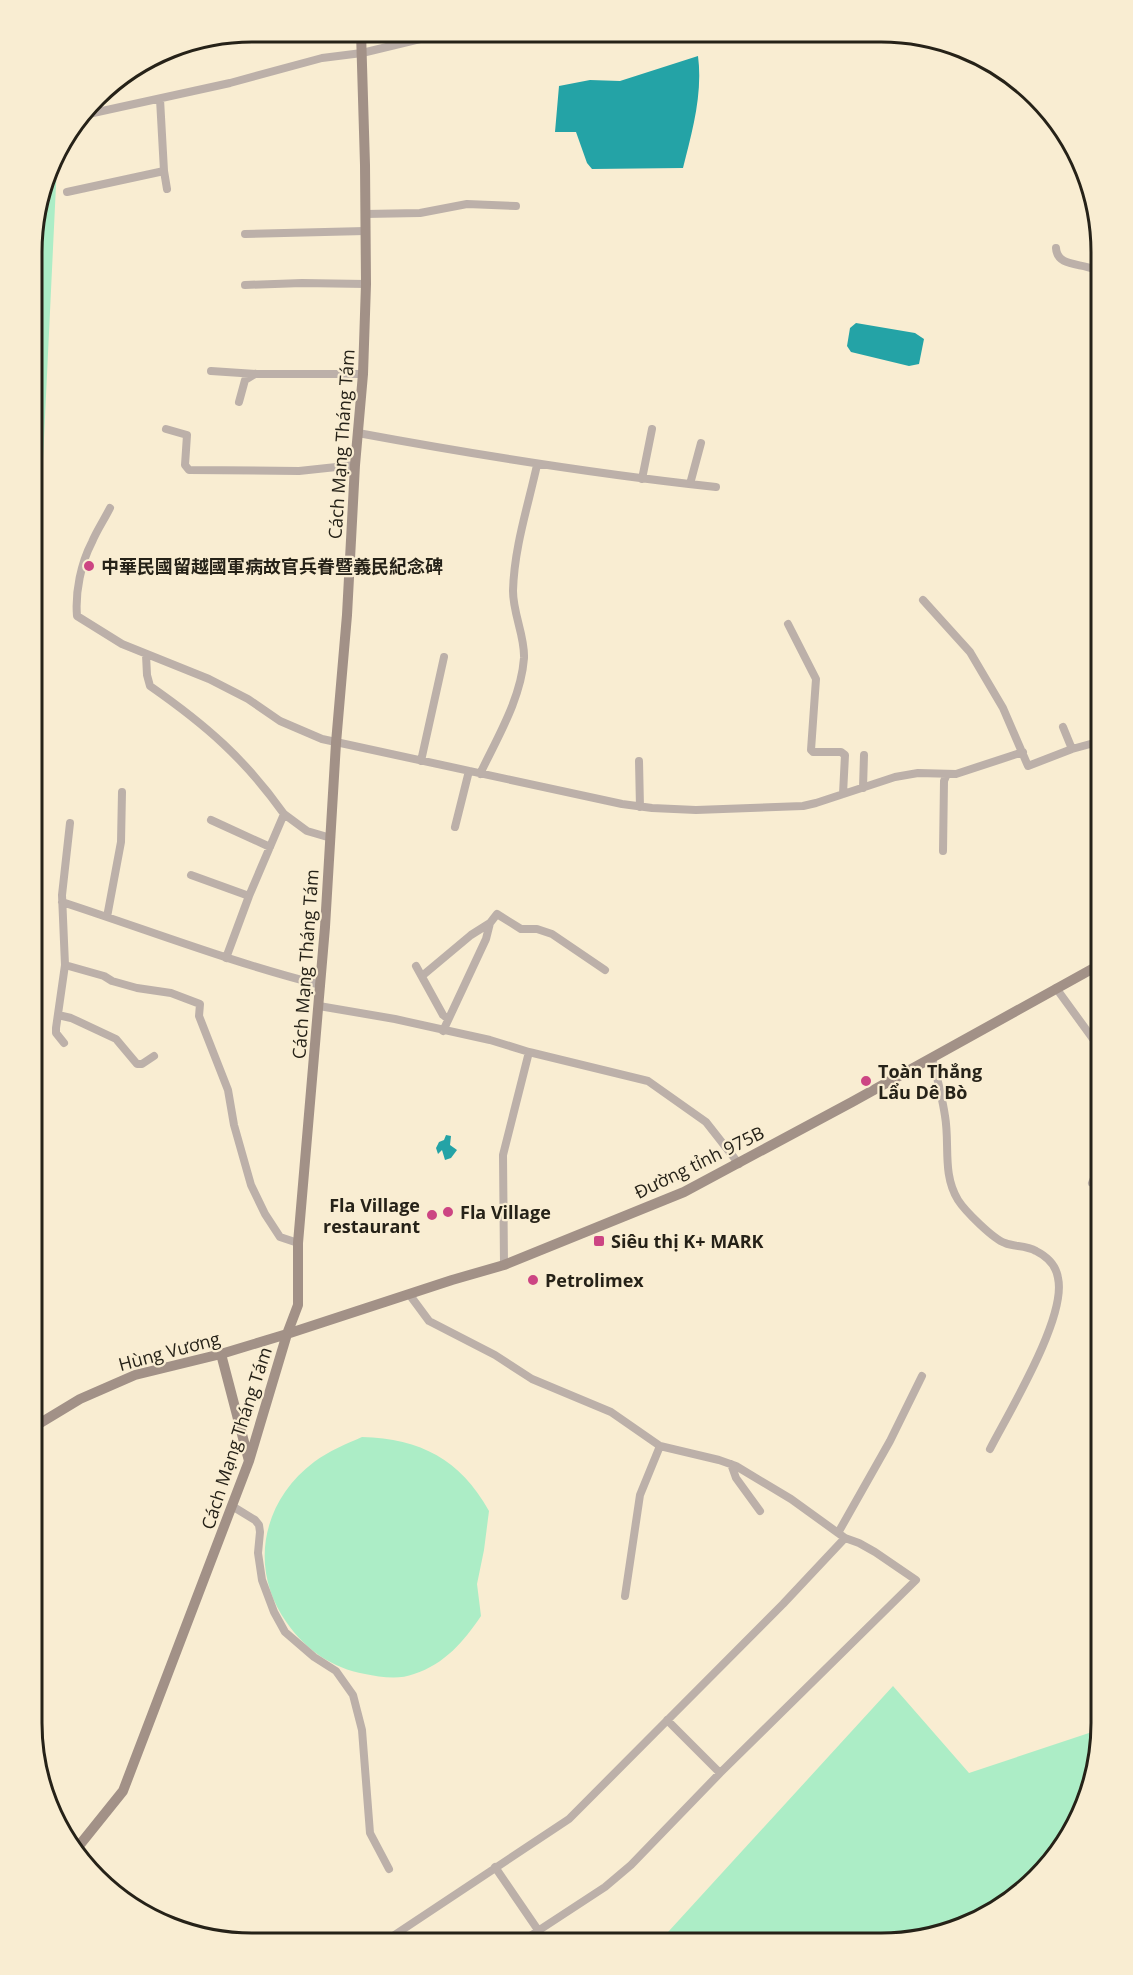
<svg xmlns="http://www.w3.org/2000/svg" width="1133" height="1975" font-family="'Open Sans','Noto Sans SC',sans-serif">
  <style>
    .green { fill: #acedc6 }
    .water { fill: #24a3a6 }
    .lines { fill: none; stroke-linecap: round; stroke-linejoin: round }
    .street { stroke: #bcb0a9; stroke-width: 8 }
    .secondary { stroke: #a29187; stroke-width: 10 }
    .poi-dot { fill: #cc4583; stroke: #f9edd2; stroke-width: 2 }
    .labels { text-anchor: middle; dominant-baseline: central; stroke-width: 4.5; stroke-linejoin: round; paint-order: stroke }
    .street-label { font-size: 18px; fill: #262218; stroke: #f9edd2 }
    .poi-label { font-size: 18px; font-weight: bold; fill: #262218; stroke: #f9edd2; text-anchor: start }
    .rim { fill: none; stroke: #262218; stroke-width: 3 }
  </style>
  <rect width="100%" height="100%" fill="#f9edd2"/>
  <path class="green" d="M58,150L56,185L33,670V223L54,154Z
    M362,1437C421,1439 460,1459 489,1511L484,1550L477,1584L481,1616C464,1641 445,1664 414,1674C399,1680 380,1677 365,1674C332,1668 306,1650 287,1623C248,1569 262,1501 314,1462C329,1451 346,1444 362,1437Z
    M893,1686L969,1773L1101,1729V1738L1085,1807L1056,1858L1004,1906L952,1932L881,1943H658Z"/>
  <path class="water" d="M698,56C703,94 692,132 683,168L592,169L587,163L576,132H555L559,86L590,80L620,81Z
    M856,323L915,333L924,339L919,364L909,366L851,352L847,346L850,328Z
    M446,1135L451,1136L450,1145L457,1150L451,1158L445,1160L442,1150L438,1154L436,1148L439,1142L444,1140Z"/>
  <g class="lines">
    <path class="street" d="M160,99L164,171L167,189
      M84,115L230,83L322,58L362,53L445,33
      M67,192L164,171
      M365,214L420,213L467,204L516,206
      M245,234L365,231
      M1056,248C1057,267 1081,263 1093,269C1095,269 1100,274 1101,275
      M245,285L302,283L366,284
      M211,371L257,374H363
      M239,402L245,380L255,374
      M166,429L187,435L185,465L189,470L299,471L355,465
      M358,433C477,455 596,474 716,487
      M642,479L652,429
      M690,484L701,443
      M110,508C104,520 97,530 92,542C81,563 75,592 77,616L122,644L209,679L248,699L280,721L322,739L622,804L652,808L696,810L803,806L816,803L895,777L918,773L956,774L1023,752
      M923,600L970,652L1003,708L1028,766L1072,749L1094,743
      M788,624L816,679L811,750L813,752H841L845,755L843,794
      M146,655L147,675L150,686C206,725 245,759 284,814
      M1063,727L1072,749
      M421,761L444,657
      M639,761L640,807
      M480,774C497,738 521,699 524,658C525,636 513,614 513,591C514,548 528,506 537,465
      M863,788L864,755
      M211,820L270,847
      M455,827L469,771
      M943,851L944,781L947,774
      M191,875L249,896
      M62,902C148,930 233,963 321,985
      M107,917L121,842L122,792
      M226,958L249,896L284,814L307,831L331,838
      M65,965L104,976L112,981L137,988L171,993L200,1004L199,1016L228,1090L234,1125L251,1185L265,1214L280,1237L298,1243
      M416,966L443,1015L448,1019
      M422,976L471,935L490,923
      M1056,988L1101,1050
      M319,1006L395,1019L490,1040L529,1052L648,1081L706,1122L739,1164
      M58,1015L71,1018L116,1039L137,1064H142L154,1056
      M443,1031L486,939L490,923L497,914L521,929H537L552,934L605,970
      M64,1043L56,1033V1028L65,965L62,895L70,823
      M932,1058C937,1077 942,1096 945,1116C950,1144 942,1174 958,1200C965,1211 993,1239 1005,1243C1014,1247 1026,1245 1036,1251C1046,1256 1056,1265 1058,1278C1067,1317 1009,1412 990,1449
      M1092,1183L1101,1162
      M504,1265L503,1155L529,1052
      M409,1294L429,1321L495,1355L532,1379L611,1412L660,1446L719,1460L736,1466L791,1499L845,1538L859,1543L875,1552L916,1580L720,1773L631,1865L605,1887L521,1942
      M731,1464L736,1478L760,1511
      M232,1506L255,1520L259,1525L260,1532L258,1553L262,1580L274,1612L285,1632L314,1657L336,1671L353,1695L362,1730L370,1833L389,1869
      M838,1533L890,1441L922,1376
      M625,1596L640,1495L660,1446
      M667,1720L720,1773
      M495,1867L538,1930
      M317,1942H325
      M384,1942L569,1819L783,1604L845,1538"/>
    <path class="secondary" d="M221,1354L249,1461
      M32,1428L80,1399L135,1375L221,1354L287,1334L452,1280L504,1265L684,1192L852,1102L1101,964
      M74,1852L123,1791L249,1461L287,1334L298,1305V1243L325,927L336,743L347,615L355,465L363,374L366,284L365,165L361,32"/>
  </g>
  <g class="poi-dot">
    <circle cx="89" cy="566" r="6"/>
    <circle cx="866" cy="1081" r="6"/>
    <circle cx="448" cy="1212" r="6"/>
    <circle cx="432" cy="1215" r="6"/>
    <rect x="593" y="1235" width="12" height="12" rx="3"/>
    <circle cx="533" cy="1280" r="6"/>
  </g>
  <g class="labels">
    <g class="street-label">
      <text transform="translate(341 444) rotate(-86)">Cách Mạng Tháng Tám</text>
      <text transform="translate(305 964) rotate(-86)">Cách Mạng Tháng Tám</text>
      <text transform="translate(699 1162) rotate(-26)">Đường tỉnh 975B</text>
      <text transform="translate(169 1351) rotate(-15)">Hùng Vương</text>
      <text transform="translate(236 1438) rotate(-72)">Cách Mạng Tháng Tám</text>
    </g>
    <g class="poi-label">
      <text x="101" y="566">中華民國留越國軍病故官兵眷暨義民紀念碑</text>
      <text x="878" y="1071">Toàn Thắng<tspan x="878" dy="21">Lẩu Dê Bò</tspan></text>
      <text x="420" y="1205" text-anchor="end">Fla Village<tspan x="420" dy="21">restaurant</tspan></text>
      <text x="460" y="1212">Fla Village</text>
      <text x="611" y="1241">Siêu thị K+ MARK</text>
      <text x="545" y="1280">Petrolimex</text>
    </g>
  </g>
  <path d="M0 0H1133V1975H0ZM252 42H881A210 210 0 0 1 1091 252V1723A210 210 0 0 1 881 1933H252A210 210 0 0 1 42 1723V252A210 210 0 0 1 252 42Z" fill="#f9edd2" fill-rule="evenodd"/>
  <path class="rim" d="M252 42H881A210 210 0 0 1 1091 252V1723A210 210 0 0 1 881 1933H252A210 210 0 0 1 42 1723V252A210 210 0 0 1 252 42Z"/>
</svg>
